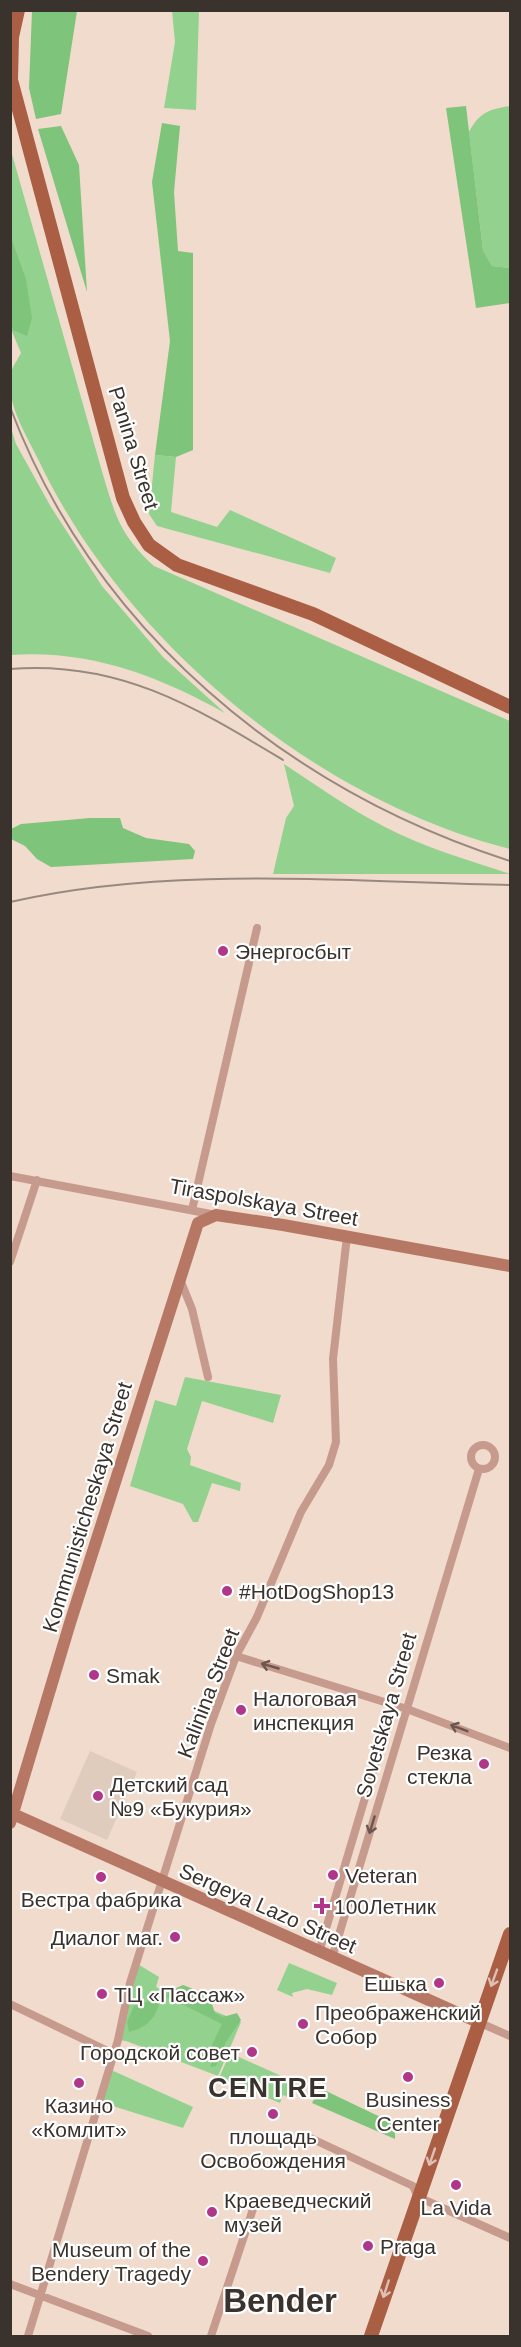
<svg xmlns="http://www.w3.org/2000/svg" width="521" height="2347" font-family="Helvetica,sans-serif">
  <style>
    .education { fill: #dfccbd }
    .green { fill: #93d28e }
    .forest { fill: #7fc47b }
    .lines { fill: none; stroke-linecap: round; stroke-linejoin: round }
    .street { stroke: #c69b8d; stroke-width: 8 }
    .secondary { stroke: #b67864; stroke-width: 12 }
    .primary { stroke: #aa5f45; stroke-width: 14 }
    .rail { stroke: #98897f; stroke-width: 2 }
    .oneway { stroke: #6b574f }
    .oneway2 { stroke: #ddbfb5 }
    .poi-dot { fill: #b0368a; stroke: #fff; stroke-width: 2 }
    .labels { text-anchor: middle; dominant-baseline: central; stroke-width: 4.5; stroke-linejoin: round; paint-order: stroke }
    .street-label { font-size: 21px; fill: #3a322d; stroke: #fff }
    .poi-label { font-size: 21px; fill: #3a322d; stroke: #fff; text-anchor: start }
    .district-label { font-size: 27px; font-weight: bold; letter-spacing: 1.5px; fill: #3a322d; stroke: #fff }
    .town-label { font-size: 33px; font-weight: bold; fill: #3a322d; stroke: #fff }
  </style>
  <rect width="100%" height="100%" fill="#f0dbcd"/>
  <path class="education" d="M90,1751L137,1772L107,1840L60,1819Z"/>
  <path class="green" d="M172,11H199L196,110L164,108L175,42Z
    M510,106V268L492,266L483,250L469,132C479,113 489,109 510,106Z
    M10,147L103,475C116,517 120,535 154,566L510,721V849C314,799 124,641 38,459C26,434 5,402 11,373C12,367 18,359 21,353L11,329Z
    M11,428L16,444L51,507L102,586L163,657L225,713C156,675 90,650 11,655Z
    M155,455L176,457L171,512L217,527L230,510L336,558L330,573L157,526L149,514Z
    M284,764C317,786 350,809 385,827C425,848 469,860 510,874H273L286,818L294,806Z
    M185,1377L281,1395L273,1423L202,1401L187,1449L191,1457L190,1465L241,1483L240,1491L212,1483L198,1522H193L183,1504L130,1486L155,1400L176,1406Z
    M136,1963L159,1977L156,1987L241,2022L218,2076L126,2041L118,2040Z
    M289,1963L337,1983L332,1995L307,1989L292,1993L293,1997L277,1990Z
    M230,2053L297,2083L290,2098L283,2095L280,2103L219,2078Z
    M109,2069L193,2107L183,2128L100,2102Z"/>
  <path class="forest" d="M32,11H77L61,114L36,119L29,88Z
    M466,106L483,250L492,266L510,268V303L476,308L446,108Z
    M162,123L180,126L174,192L178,251L193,253V450L176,457L155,455L170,341L152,182Z
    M61,126L79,165L87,292L38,129Z
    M10,235L26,279L32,318L27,336L13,330L11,321Z
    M90,818H120L123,828L146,838L189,844L195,851L193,859L51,867L37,859L25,846L11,839V829L21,824Z
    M183,1985L206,1994L210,1998L215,2013L223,2017L237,2013L241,2020L226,2042L216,2066L211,2067L210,2049L222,2024L167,1997L168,1992Z
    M151,2000L159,2004C155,2020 145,2028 129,2032L127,2022L134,2006Z
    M326,2091L395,2124V2139L312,2103L318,2092Z"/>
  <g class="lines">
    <path class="street" d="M10,1176L216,1215
      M192,1210L257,928
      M10,1262L37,1180
      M179,1277L192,1309L208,1377
      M471 1457a12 12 0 1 1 24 0a12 12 0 1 1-24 0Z
      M236,1656L407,1709L510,1748
      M319,1952L393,1704
      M332,1958L479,1469
      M10,2004L114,2054
      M478,2022L510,2036
      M304,2135L413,2186L418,2197L510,2238
      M10,2284L148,2336
      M28,2336L118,2040L130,1983L211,1724L236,1656L257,1617L301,1512L329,1465L336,1442L333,1359L347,1236
      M211,2336L254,2206"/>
    <path class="secondary" d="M13,1814L478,2022
      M10,1823L70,1623L198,1223L216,1215L283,1225L510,1266"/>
    <path class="primary" d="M18,10L12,37L11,80L123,498L134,522L149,545L177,565L313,614L510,707
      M371,2336L510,1934"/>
    <path class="rail" d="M10,407C95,631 286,789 510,861
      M10,669C119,660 195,707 283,760
      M10,902C171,865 347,882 510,885"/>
  </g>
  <defs><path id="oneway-shaft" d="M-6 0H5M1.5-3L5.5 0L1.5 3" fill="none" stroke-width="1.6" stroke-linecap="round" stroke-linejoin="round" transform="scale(1.5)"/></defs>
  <g class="oneway">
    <use href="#oneway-shaft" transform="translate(270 1666) rotate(-164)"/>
    <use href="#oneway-shaft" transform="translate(459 1728) rotate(-159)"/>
    <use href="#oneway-shaft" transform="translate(372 1825) rotate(107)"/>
  </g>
  <g class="oneway2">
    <use href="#oneway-shaft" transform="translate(494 1978) rotate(110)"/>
    <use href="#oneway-shaft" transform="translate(432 2157) rotate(109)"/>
    <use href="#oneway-shaft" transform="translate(386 2289) rotate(108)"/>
  </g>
  <g class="poi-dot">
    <circle cx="223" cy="951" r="6"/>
    <circle cx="227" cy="1591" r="6"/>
    <circle cx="94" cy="1675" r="6"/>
    <circle cx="241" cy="1710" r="6"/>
    <circle cx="484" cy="1764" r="6"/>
    <circle cx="98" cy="1796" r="6"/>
    <circle cx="333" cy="1875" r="6"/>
    <circle cx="101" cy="1877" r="6"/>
    <path d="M319 1897h6v6h6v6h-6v6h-6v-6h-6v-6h6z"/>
    <circle cx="175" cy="1937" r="6"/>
    <circle cx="439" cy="1983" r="6"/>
    <circle cx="102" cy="1994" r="6"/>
    <circle cx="303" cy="2024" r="6"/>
    <circle cx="252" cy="2052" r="6"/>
    <circle cx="408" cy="2077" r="6"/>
    <circle cx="79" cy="2083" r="6"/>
    <circle cx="273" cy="2114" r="6"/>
    <circle cx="456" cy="2185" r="6"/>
    <circle cx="212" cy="2212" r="6"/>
    <circle cx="368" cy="2246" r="6"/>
    <circle cx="203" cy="2261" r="6"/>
  </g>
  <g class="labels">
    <g class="street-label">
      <text transform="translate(134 448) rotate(73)">Panina Street</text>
      <text transform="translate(264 1202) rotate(10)">Tiraspolskaya Street</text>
      <text transform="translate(87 1507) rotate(-73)">Kommunisticheskaya Street</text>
      <text transform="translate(208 1693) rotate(-69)">Kalinina Street</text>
      <text transform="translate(386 1715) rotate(-74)">Sovetskaya Street</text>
      <text transform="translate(268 1908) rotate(24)">Sergeya Lazo Street</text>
    </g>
    <g class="poi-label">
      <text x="235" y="951">Энергосбыт</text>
      <text x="239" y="1591">#HotDogShop13</text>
      <text x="106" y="1675">Smak</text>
      <text x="253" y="1698">Налоговая<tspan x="253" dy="24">инспекция</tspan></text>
      <text x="472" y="1752" text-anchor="end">Резка<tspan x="472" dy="24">стекла</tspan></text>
      <text x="110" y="1784">Детский сад<tspan x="110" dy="24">№9 «Букурия»</tspan></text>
      <text x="345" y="1875">Veteran</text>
      <text x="101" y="1899" text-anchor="middle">Вестра фабрика</text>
      <text x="334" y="1906">100Летник</text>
      <text x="163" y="1937" text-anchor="end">Диалог маг.</text>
      <text x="427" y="1983" text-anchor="end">Ешька</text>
      <text x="114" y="1994">ТЦ «Пассаж»</text>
      <text x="315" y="2012">Преображенский<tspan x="315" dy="24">Собор</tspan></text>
      <text x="240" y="2052" text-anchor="end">Городской совет</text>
      <text x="408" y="2099" text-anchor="middle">Business<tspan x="408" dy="24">Center</tspan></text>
      <text x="79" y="2105" text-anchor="middle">Казино<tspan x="79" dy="24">«Комлит»</tspan></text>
      <text x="273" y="2136" text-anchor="middle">площадь<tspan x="273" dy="24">Освобождения</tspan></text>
      <text x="224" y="2200">Краеведческий<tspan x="224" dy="24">музей</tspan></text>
      <text x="456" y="2207" text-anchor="middle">La Vida</text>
      <text x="380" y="2246">Praga</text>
      <text x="191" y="2249" text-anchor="end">Museum of the<tspan x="191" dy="24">Bendery Tragedy</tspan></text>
    </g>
    <g class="district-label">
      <text x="268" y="2088">CENTRE</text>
    </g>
    <g class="town-label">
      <text x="280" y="2300">Bender</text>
    </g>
  </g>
  <rect width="521" height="2347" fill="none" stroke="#3a322d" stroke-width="24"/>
</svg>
